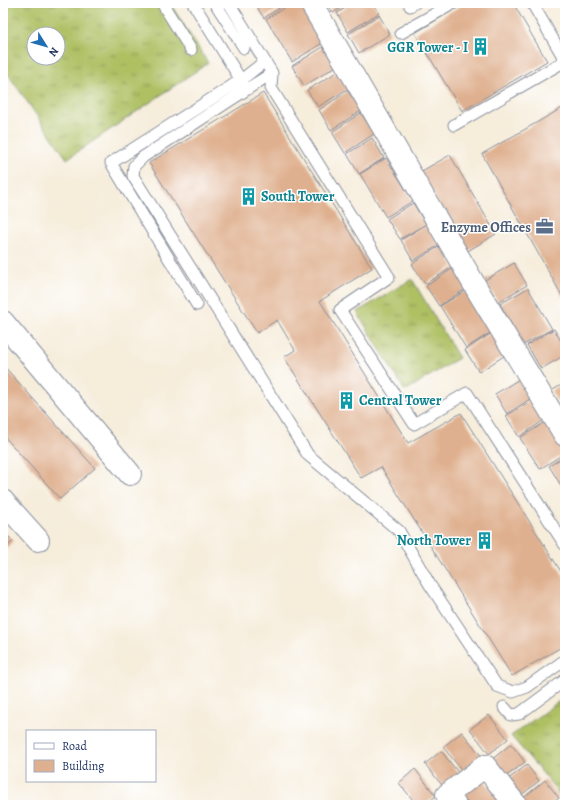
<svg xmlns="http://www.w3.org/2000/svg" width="568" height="808" font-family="Alegreya,serif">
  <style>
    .grass { fill: url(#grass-tufts); stroke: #657860; fill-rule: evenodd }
    .building { fill: #dfb08f }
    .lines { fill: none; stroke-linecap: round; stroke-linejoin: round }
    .lane-casing { stroke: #888e9c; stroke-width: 13 }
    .street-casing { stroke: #888e9c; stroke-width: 24 }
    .lane { stroke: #fff; stroke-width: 11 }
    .street { stroke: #fff; stroke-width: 22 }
    .labels { text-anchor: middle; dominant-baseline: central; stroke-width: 3; stroke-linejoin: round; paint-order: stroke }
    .culture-label { font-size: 14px; font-weight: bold; fill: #0d838f; stroke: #fff; text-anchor: end }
    .service-label { font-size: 14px; font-weight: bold; fill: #4e5e75; stroke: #fff; text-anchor: end }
  </style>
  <defs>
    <pattern id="grass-tufts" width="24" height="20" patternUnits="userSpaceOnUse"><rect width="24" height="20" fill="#afc063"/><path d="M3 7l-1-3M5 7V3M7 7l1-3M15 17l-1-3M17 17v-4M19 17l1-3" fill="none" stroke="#8e9c55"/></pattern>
  </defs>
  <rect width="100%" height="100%" fill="#fff"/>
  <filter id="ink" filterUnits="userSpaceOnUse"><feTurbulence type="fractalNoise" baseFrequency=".025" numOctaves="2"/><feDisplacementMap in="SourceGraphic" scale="8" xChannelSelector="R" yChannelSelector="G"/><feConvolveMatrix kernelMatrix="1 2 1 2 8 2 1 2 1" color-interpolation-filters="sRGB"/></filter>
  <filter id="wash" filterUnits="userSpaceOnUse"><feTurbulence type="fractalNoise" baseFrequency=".012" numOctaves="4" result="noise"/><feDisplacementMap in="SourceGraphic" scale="16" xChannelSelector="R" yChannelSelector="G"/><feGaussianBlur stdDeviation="0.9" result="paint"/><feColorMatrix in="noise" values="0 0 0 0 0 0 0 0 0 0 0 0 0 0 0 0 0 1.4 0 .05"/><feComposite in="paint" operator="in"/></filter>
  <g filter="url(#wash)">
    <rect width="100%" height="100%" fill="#f6eddb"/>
    <path class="grass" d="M3,3H170L208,63L67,159L3,67ZM34,34H58V58H34Z
      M412,279L459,358L405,391L357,312Z
      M565,697V802L546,777L511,736Z"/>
    <g id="blocks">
      <path class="building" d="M254,3H287L264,18Z
        M292,3H300L324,42L292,62L266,19Z
        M327,3H349L333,13Z
        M354,3H373L379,13L348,32L337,13Z
        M465,3H513L547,61L462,111L415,33Z
        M379,15L390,34L359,53L348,34Z
        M323,47L335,67L304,86L292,66Z
        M339,71L349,88L318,107L307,90Z
        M348,91L361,111L331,130L319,110Z
        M263,93L372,268L320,301L408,443L461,413L565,578V645L512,676L381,467L361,478L284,357L295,350L277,320L257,333L149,163Z
        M562,108L565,113V301L482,154Z
        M361,113L374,134L345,153L332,132Z
        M372,138L384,158L359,174L347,154Z
        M450,155L496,234L466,252L420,172Z
        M386,158L413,201L386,217L360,174Z
        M413,203L426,224L400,239L387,219Z
        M427,224L439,245L413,261L401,240Z
        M441,245L454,266L425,284L412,264Z
        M514,263L527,285L498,302L485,280Z
        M455,267L467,288L439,306L426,286Z
        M528,288L552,329L523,345L500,304Z
        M467,290L493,331L466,348L440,306Z
        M554,329L565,348V355L541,369L527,345Z
        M493,332L507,354L479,372L465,350Z
        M3,365L95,468L60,499L3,435Z
        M521,378L533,397L507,414L495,394Z
        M565,383V414L551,391Z
        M535,398L547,418L519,437L506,416Z
        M547,421L565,453L540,469L520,438Z
        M565,456V485L562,487L549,466Z
        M3,531L13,541L3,551Z
        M489,715L508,739L489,754L470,729Z
        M462,732L483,758L465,774L443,747Z
        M511,744L525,762L504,778L491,760Z
        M441,751L461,776L445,789L425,764Z
        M527,765L539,781L520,796L507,780Z
        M415,769L436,796L425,805H417L399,783Z
        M483,779L503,805H469L462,796Z
        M545,780L559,798L550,805H525L521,800Z"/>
    </g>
  </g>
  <g filter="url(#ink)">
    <use href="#blocks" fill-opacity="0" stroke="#888e9c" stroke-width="1"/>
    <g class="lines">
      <defs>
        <path id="lane" d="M162,3L191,50
          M193,3L244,85
          M215,3L244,48
          M229,3L272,73L271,88L389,277L340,310L414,424L467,393L565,545
          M532,3L565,60
          M410,6L415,3
          M401,33L454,3
          M272,73L143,157L134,166L133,176L308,455L399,531L430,585L497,686L513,692L527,687L565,660
          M454,125L565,61
          M197,305L111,163L241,80L264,62
          M504,707L511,715L519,714L565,680"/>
        <path id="street" d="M311,3L481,296L565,435
          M3,322L130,474
          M3,501L38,540
          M455,805L447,795L485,766L516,805"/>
      </defs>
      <use href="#lane" class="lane-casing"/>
      <use href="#street" class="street-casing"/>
      <use href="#lane" class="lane"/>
      <use href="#street" class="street"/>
    </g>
  </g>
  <defs>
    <symbol id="building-bare" viewBox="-9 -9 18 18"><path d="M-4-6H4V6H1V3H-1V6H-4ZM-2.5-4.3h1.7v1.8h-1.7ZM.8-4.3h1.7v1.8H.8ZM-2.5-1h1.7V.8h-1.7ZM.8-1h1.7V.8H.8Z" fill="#0f9aa8" stroke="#fff" stroke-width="2.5" paint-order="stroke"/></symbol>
    <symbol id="office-bare" viewBox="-9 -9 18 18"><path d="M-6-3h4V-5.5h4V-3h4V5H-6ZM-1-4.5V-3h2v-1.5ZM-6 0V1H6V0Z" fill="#5c6f8a" stroke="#fff" stroke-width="2.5" paint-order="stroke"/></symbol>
  </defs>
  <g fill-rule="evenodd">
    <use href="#building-bare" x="468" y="34" width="25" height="25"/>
    <use href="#building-bare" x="236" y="184" width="25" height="25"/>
    <use href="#office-bare" x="532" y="214" width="25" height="25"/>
    <use href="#building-bare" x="334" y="388" width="25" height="25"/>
    <use href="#building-bare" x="472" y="528" width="25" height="25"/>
  </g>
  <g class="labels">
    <g class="culture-label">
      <text x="468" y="47">GGR Tower - I</text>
      <text x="261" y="196" text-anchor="start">South Tower</text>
      <text x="359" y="400" text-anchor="start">Central Tower</text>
      <text x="471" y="540">North Tower</text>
    </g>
    <g class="service-label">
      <text x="531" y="227">Enzyme Offices</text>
    </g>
  </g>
  <rect width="568" height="808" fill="none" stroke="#fff" stroke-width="16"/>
  <rect x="26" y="730" width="130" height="52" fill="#ffffff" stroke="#a4acbf"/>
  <rect x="34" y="743" width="20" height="6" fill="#ffffff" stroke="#a4acbf"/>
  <text x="62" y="750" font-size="12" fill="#1b2f5e">Road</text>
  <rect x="34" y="760" width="20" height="12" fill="#dfb08f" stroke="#a4acbf"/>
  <text x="62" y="770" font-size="12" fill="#1b2f5e">Building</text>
  <g transform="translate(46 46) rotate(127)"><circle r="19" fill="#ffffff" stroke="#a4acbf"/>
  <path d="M0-3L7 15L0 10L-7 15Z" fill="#1f6fb2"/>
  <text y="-6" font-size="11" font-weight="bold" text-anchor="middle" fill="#1b2f5e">N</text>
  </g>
</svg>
